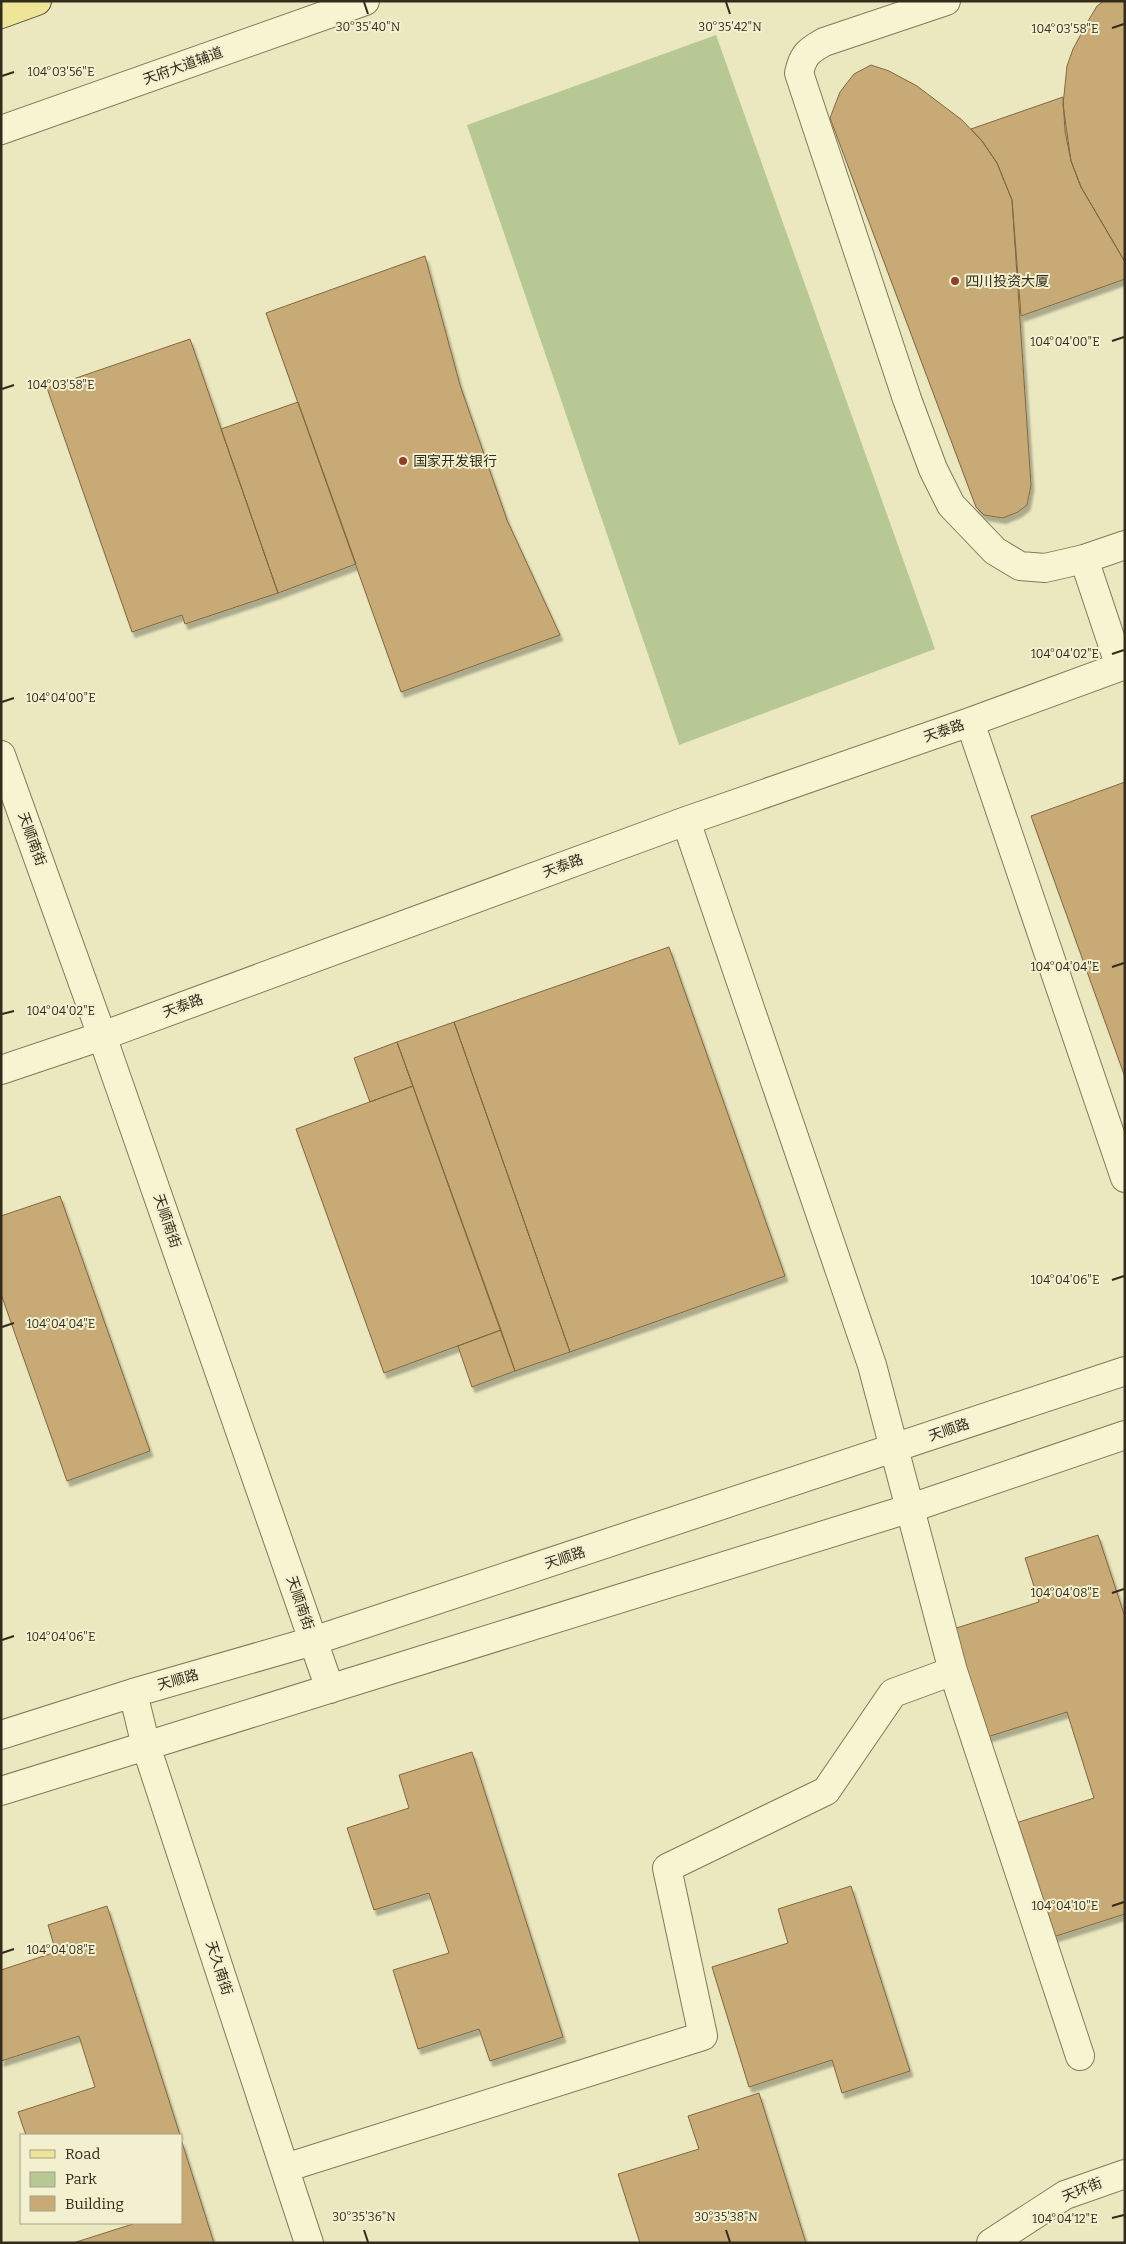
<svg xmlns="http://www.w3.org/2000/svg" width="1126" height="2244" font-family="Bitter,'Noto Sans SC',serif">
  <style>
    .green { fill: #b7c894 }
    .building { fill: #c8aa77; stroke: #816840; filter: url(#shadow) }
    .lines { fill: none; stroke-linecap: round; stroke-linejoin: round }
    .minor-casing { stroke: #837859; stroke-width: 30 }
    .major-casing { stroke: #51452d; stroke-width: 30 }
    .minor { stroke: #f7f4d2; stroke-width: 28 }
    .major { stroke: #eee598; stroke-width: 28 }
    .ticks { fill: none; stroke: #332c1c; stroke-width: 2 }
    .poi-dot { fill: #8f402c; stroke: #f3f0cf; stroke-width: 2 }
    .labels { text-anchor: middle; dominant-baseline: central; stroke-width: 4; stroke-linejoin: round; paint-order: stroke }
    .street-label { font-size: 14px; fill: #332c1c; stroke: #f3f0cf }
    .poi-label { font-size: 14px; fill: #332c1c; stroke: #f3f0cf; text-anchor: start }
    .ticks-label { font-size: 12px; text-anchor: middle; fill: #332c1c; stroke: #f3f0cf; stroke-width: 4; stroke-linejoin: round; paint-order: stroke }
  </style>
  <defs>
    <filter id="shadow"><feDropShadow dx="3" dy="5.5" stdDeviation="1" flood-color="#0004"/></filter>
  </defs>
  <rect width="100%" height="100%" fill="#ebe8c0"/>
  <path class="green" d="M716,35L935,649L679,745L467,125Z"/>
  <path class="building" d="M1104,1H1125V262L1081,187L1071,161L1063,105L1067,66L1073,49L1088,21L1097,6Z
    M871,65L889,71L917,86L962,120L982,141L997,163L1012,200L1031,485L1027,505L1018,512L1003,518L984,515L976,507L830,118L840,92L854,74Z
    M1063,97L1065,131L1071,161L1081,187L1125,262V279L1021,316L1012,200L997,163L982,141L971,129Z
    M425,256L460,385L507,520L560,635L401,692L266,313Z
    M190,339L278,593L185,624L182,615L132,632L47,388Z
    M298,402L356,564L278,593L221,429Z
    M1125,782V1077L1031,816Z
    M669,947L785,1276L570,1352L454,1022Z
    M454,1022L570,1352L515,1371L397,1042Z
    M397,1042L413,1086L370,1102L354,1058Z
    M413,1086L501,1330L384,1373L296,1129Z
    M60,1196L150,1451L67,1481L1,1294V1216Z
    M501,1330L515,1371L472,1387L458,1346Z
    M1098,1535L1125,1617V1914L1053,1937L1016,1823L1094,1798L1067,1712L984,1738L950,1630L1039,1602L1025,1558Z
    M472,1752L563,2037L490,2061L479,2029L418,2049L393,1970L449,1953L429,1893L374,1910L347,1828L409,1808L399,1775Z
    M851,1886L910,2071L842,2093L832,2060L749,2087L712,1967L788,1943L778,1909Z
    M107,1906L180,2135H26L18,2112L95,2087L79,2036L1,2061V1970L56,1952L48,1925Z
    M759,2093L806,2243H640L618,2174L699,2149L688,2116Z
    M181,2139L214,2243H73L136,2223H181Z"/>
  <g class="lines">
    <defs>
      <path id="minor" d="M946,1L824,42C808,51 803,55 799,73L907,399L933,469L951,505L995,551L1020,566L1045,568L1084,559L1125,545
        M1,130L365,1
        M1084,559L1120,667
        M970,722L1125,1178
        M1,755L102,1036L330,1689
        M686,821L872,1365L953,1671L1080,2056
        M1,1070L102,1036L686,821L970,722L1125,665
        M133,1693L146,1746L309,2243
        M1,1735L133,1693L313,1641L1125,1371
        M1,1791L911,1508L1125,1435
        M285,2168L703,2036L667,1868L826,1791L893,1693L953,1671
        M991,2243L1065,2195L1125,2174"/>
      <path id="major" d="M1,14L37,1"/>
    </defs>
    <use href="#minor" class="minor-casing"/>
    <use href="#major" class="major-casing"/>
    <use href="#minor" class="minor"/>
    <use href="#major" class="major"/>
  </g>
  <path class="ticks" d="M364,2L368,14M726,2L730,14M1112,28L1124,24M2,76L14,72M1112,341L1124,337M2,389L14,385M1112,654L1124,650M2,702L14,698M1112,967L1124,963M2,1014L14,1011M1112,1280L1124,1276M2,1327L14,1323M1112,1593L1124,1589M2,1640L14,1636M1112,1906L1124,1902M2,1953L14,1949M1112,2218L1124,2215M364,2230L368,2242M726,2230L730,2242"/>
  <g class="poi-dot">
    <circle cx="955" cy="281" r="5"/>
    <circle cx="403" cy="461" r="5"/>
  </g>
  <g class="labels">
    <g class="street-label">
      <text transform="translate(183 66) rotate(-20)">天府大道辅道</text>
      <text transform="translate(944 731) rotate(-19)">天泰路</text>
      <text transform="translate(32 839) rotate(70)">天顺南街</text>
      <text transform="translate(563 866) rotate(-20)">天泰路</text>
      <text transform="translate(183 1006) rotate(-20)">天泰路</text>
      <text transform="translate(167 1221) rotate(71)">天顺南街</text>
      <text transform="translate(949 1430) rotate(-19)">天顺路</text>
      <text transform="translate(565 1558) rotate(-18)">天顺路</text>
      <text transform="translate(300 1603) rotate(71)">天顺南街</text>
      <text transform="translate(178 1680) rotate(-16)">天顺路</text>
      <text transform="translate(219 1968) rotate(72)">天久南街</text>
      <text transform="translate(1082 2190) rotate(-22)">天环街</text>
    </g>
    <g class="poi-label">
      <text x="965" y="281">四川投资大厦</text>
      <text x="413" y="461">国家开发银行</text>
    </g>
  </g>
  <g class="ticks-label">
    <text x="368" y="31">30°35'40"N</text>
    <text x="730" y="31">30°35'42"N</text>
    <text x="1065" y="33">104°03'58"E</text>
    <text x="61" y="76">104°03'56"E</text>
    <text x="1065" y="346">104°04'00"E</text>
    <text x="61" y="389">104°03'58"E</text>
    <text x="1065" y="658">104°04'02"E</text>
    <text x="61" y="702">104°04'00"E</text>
    <text x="1065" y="971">104°04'04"E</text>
    <text x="61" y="1015">104°04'02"E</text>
    <text x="1065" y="1284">104°04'06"E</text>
    <text x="61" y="1328">104°04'04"E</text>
    <text x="1065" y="1597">104°04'08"E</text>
    <text x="61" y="1641">104°04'06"E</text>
    <text x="1065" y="1910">104°04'10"E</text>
    <text x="61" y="1954">104°04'08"E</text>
    <text x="364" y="2221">30°35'36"N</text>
    <text x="726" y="2221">30°35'38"N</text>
    <text x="1065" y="2223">104°04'12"E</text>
  </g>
  <rect width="1126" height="2244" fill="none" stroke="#332c1c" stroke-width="5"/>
  <rect x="20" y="2134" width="162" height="90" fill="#f3f0cf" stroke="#a6a287"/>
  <rect x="30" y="2150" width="25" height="8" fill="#eee598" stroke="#a6a287"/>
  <text x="65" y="2159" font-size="15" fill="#332c1c">Road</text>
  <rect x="30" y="2172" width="25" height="15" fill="#b7c894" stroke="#a6a287"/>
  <text x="65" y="2184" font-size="15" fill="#332c1c">Park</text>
  <rect x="30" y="2196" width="25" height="15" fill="#c8aa77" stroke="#a6a287"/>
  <text x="65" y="2209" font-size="15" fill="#332c1c">Building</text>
</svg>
